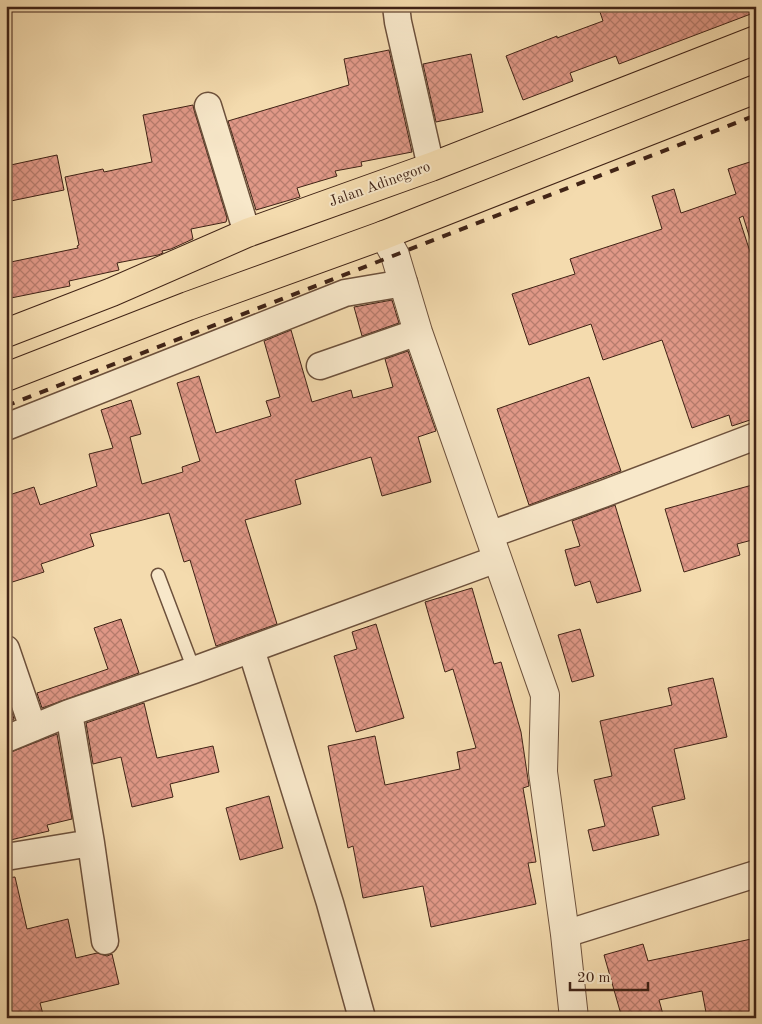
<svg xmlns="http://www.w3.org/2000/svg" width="762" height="1024" font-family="'Old Standard TT',serif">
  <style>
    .building { fill: url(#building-cross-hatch); stroke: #402316 }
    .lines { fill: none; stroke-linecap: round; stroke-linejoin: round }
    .service-casing { stroke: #6d513c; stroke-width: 15 }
    .minor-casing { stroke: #6d513c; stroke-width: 29 }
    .tertiary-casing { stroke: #6d513c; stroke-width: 30 }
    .trunk-casing { stroke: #402316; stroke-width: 30 }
    .service { stroke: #f8e8ca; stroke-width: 12 }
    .minor { stroke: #f8e8ca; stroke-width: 26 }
    .tertiary { stroke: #f8e8ca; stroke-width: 28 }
    .trunk { stroke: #f4dbae; stroke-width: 28 }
    .rail { stroke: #402316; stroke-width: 4; stroke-dasharray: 9 9; stroke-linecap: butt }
    .labels { text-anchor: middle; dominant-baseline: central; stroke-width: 4; stroke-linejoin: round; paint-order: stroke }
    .street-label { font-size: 15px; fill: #402316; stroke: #f8e8ca }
  </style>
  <defs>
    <pattern id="building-cross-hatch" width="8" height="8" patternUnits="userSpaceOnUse" patternTransform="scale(1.25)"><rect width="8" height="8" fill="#e09887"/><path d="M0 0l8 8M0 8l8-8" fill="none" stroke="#b77c6d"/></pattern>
  </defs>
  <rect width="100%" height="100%" fill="#f4dbae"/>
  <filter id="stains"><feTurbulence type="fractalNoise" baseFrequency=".004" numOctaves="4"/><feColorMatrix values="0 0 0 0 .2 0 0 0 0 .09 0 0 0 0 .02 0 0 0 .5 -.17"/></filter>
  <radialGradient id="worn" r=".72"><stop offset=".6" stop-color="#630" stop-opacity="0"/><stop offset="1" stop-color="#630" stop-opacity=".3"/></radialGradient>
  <path class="building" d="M598,6H756V12L619,64L616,56L570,73L573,81L523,100L506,56L557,36V38L603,21Z
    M389,50L412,152L361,162L362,166L335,171L337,176L297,188L300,197L256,210L228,121L349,85L344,59Z
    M471,54L483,112L436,122L423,64Z
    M193,105L194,110L227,218L226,222L191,229L193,239L171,249L162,251L163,253L158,255L117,263L119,270L69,281L70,286L11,298L6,276V263L78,248L77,246L79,245L65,177L103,169L104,172L152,162L143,115Z
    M57,155L64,190L6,202V166Z
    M756,160V241L751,242L743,216L739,218L756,270V418L732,426L729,415L692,428L662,340L603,360L591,324L529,345L512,294L575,274L570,259L662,229L652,196L674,189L681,213L736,194L728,169Z
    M392,300L399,323L362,336L354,307Z
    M291,330L312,402L351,390L353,398L393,387L385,359L408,351L436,431L418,437L431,482L382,496L371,457L295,480L301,504L245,520L277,624L216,646L190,560L184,562L169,513L90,534L94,546L41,564L44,572L6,584V496L34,487L40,505L97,486L89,454L113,448L101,410L131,400L141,434L130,437L142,484L183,472L182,467L200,461L177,383L199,376L216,433L271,416L266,401L280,397L264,341Z
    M589,377L621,471L529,505L497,409Z
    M756,484V539L737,544L740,555L684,572L665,509Z
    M615,505L641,591L597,603L590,581L575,586L565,550L580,546L572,521Z
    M472,588L494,664L501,662L521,732L529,786L523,788L536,862L528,863L536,904L431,927L423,886L363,898L353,846L348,848L328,746L375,736L385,785L460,769L457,752L476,748L453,669L445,672L425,602Z
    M121,619L139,673L42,708L37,693L108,669L94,628Z
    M376,624L404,718L356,732L334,656L357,649L352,632Z
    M580,629L594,676L572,682L558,635Z
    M713,678L727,737L674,749L685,799L652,807L659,835L593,851L588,830L605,826L594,780L612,776L600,721L672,705L668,688Z
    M9,703L14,719L6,723V704Z
    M144,703L157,758L213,746L219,772L170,784L173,797L132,807L121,757L93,764L86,723Z
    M57,734L72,819L47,825L49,831L6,841V754Z
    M269,796L283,848L240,860L226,808Z
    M15,877L27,929L68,919L76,958L97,953L107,956L112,954L119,984L40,1003L44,1018H6V878Z
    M756,938V1018H707L702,991L659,1000L664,1018H622L604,955L643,944L648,961Z"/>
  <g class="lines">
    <defs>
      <path id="service" d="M158,575L194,670"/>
      <path id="minor" d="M396,6L398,22L431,167
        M208,106L247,233
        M320,366L418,332
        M6,427L345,293L404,283
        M489,535L603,494L756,436
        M6,649L33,728
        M251,649L330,903L362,1018
        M69,713L91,843L105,941
        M6,739L69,713L194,670L497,559
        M6,857L91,843
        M565,934L756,874"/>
      <path id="tertiary" d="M384,235L395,255L418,332L545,695L543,772L565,934L574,1018"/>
      <path id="trunk" d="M6,333L112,292L247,233L431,167L756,40
        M6,377L188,306L384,235L756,89"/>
    </defs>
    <use href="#service" class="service-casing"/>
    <use href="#minor" class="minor-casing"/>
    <use href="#tertiary" class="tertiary-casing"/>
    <use href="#trunk" class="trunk-casing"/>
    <use href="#service" class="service"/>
    <use href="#minor" class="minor"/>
    <use href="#tertiary" class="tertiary"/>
    <use href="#trunk" class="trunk"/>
    <path class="rail" d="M6,406L756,115"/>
  </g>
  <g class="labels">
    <g class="street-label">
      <text transform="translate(380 185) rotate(-20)">Jalan Adinegoro</text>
    </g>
  </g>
  <rect width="762" height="1024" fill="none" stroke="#f4dbae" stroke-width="25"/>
  <rect x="8" y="8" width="747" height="1009" fill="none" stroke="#402316" stroke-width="2.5"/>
  <rect x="12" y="12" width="737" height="999" fill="none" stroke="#402316"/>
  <path d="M570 982v8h78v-8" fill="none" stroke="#402316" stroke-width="2.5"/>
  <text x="577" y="982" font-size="15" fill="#402316" stroke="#f8e8ca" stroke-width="4" paint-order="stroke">20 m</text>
  <rect width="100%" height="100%" filter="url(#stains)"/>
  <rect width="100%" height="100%" fill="url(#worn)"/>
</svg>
